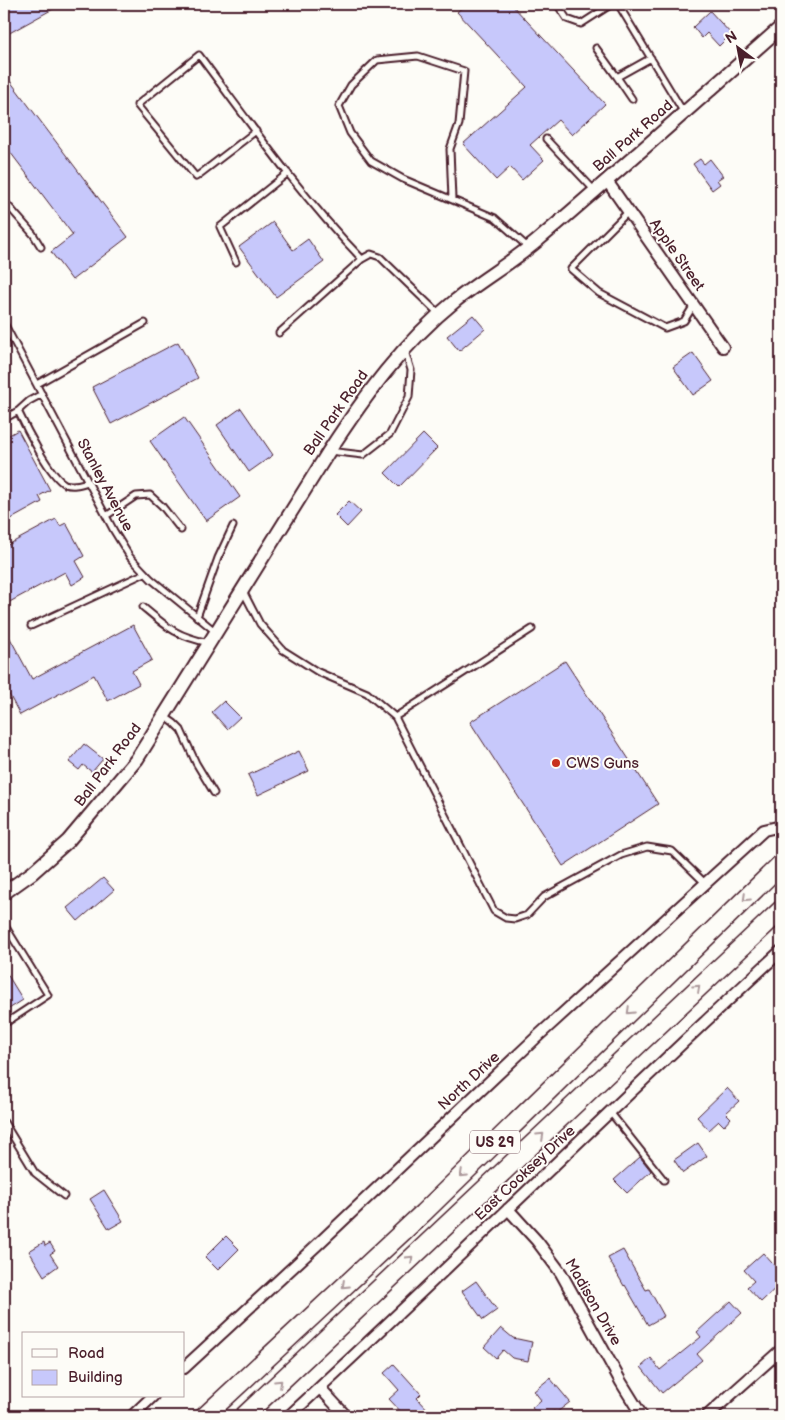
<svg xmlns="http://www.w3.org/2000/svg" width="785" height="1420" font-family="'Balsamiq Sans',sans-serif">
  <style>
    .building { fill: #c7c8fb; stroke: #4a1f2b }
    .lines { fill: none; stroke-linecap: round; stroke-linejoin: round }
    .service-casing { stroke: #4a1f2b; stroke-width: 9 }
    .minor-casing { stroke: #4a1f2b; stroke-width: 14 }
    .tertiary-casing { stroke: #4a1f2b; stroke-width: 16 }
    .trunk-casing { stroke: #4a1f2b; stroke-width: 21 }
    .service { stroke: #fdfcf7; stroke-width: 5 }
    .minor { stroke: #fdfcf7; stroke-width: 10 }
    .tertiary { stroke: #fdfcf7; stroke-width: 12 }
    .trunk { stroke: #fdfcf7; stroke-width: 18 }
    .oneway { stroke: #ac999b }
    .poi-dot { fill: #c8321e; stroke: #fdfcf7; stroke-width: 2 }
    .labels { text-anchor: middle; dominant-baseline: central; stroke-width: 4; stroke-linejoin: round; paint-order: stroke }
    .shield { fill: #fdfcf7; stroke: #806168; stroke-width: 1 }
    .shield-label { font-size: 14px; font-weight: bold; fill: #4a1f2b }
    .street-label { font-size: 15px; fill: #4a1f2b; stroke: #fdfcf7 }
    .poi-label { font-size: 15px; fill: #4a1f2b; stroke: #fdfcf7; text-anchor: start }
  </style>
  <rect width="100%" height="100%" fill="#fdfcf7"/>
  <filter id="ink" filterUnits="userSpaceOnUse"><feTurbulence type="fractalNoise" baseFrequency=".02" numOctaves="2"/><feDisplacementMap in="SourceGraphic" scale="10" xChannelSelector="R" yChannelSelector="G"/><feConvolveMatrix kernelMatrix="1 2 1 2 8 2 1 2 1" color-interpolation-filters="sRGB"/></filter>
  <g filter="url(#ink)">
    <path class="building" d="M4,4H62L4,36Z
      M466,4H511L605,104L572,135L558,120L530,145L544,160L522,180L510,167L496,180L463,144L527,87L457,12Z
      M710,11L731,34L719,46L707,33L702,38L693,27Z
      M4,73L128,237L72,280L51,252L73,235L4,144Z
      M700,159L704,164L710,159L723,176L717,180L720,184L712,190L693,164Z
      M273,222L293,250L308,239L324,262L276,297L239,247Z
      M473,315L485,329L459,351L447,336Z
      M178,342L198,378L111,424L92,387Z
      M693,353L713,381L693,395L673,367Z
      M241,408L273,455L249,472L217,425Z
      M184,417L240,497L206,521L150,441Z
      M18,430L50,490L39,496L42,502L4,523V438Z
      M423,434L437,448L399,487L385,473Z
      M349,501L361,512L347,527L335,515Z
      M56,519L60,526L66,523L84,556L76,561L85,577L72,585L65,572L4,605V547Z
      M133,625L152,660L132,671L139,684L108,701L94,675L20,715L4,685V627L32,679Z
      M565,661L658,804L563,866L470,722Z
      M224,701L240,717L227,729L212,712Z
      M84,744L103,759L92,772L83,765L79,770L69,762Z
      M299,751L309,771L258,795L248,775Z
      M103,878L114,890L78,921L67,908Z
      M4,969L23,1000L4,1012Z
      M727,1088L739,1101L726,1113L731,1118L724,1126L719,1121L709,1130L697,1117Z
      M698,1143L707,1156L683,1173L674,1160Z
      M640,1157L651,1171L627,1193L614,1180Z
      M104,1190L123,1221L109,1229L90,1199Z
      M226,1236L239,1249L218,1270L205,1257Z
      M44,1242L45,1246L50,1243L55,1251L50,1254L58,1266L44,1276L29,1251Z
      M623,1250L646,1290L649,1289L664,1316L648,1325L625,1285L624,1286L608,1258Z
      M763,1253L781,1273V1283L761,1302L747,1287L754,1281L744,1270Z
      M476,1281L497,1310L483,1320L462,1291Z
      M731,1301L742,1313L697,1354L702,1360L662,1393L641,1367L651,1358L660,1370L701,1337L697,1332Z
      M501,1328L513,1338L532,1342L528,1361L512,1358L503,1350L496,1358L484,1347Z
      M394,1364L421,1394L417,1398L434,1416H405L389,1399L399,1390L384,1373Z
      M550,1378L570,1402L556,1413L554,1411L547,1416H539L532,1408L541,1400L534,1391Z"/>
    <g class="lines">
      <defs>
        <path id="service" d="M557,4L567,19L581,24L612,4
          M618,4L684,113
          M596,48L617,77
          M632,99L617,77L651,58
          M256,131L196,177L137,105L199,55C251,125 301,196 362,259L371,254L380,257L439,314
          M546,139L595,191
          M452,199L450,149L459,124L464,71L418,56L377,60L351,85L339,106L350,133L371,161L403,179L495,218L529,248
          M4,201L33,234L41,247
          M628,212L571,269L599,293L665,328L684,321L694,305
          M236,262L220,227L288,173
          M4,323L114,531L130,557L151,579L216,632
          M279,333L362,259
          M37,384L145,323
          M42,394L29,401L18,411C25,426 51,478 65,484C73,487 81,484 88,482
          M4,419L18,411
          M329,451L363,455L390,434L409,397L411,370L405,351
          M106,516L136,496L150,495L162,506L181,530
          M243,591L260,624L283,650L318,672L367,693L395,717L494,911L506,918L515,919L527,915L544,897L621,855L647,847L672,851L705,883
          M143,607C168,628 176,636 209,643
          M197,617L218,558L233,526
          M31,626L145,573
          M164,716L174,723L181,730L196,763L214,793
          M395,717L532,629
          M4,924L48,995L4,1024
          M610,1112L664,1180
          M4,1122L35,1173L64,1196"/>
        <path id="minor" d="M607,181L723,347
          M508,1209L537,1241L561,1273L621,1382L642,1416
          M184,1368L317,1245L539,1035L764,830L777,827L781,828
          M320,1388L346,1416
          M132,1416L153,1396
          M289,1416C455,1263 615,1104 781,951
          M707,1416L781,1350"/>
        <path id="tertiary" d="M4,893L32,873L68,841L137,759L329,451C365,396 403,343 455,301C481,280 511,263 537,241C619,171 700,99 781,27"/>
        <path id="trunk" d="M205,1416L423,1213L781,864
          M244,1416L781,910"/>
      </defs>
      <use href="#service" class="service-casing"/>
      <use href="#minor" class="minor-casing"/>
      <use href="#tertiary" class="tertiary-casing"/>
      <use href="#trunk" class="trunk-casing"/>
      <use href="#service" class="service"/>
      <use href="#minor" class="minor"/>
      <use href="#tertiary" class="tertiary"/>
      <use href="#trunk" class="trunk"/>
    </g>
    <defs><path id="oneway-chevron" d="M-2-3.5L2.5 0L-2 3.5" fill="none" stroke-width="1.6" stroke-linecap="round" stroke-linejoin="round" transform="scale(1.25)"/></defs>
    <g class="oneway">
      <use href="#oneway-chevron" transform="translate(746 898) rotate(136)"/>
      <use href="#oneway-chevron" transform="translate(697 988) rotate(-43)"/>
      <use href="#oneway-chevron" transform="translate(630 1011) rotate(136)"/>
      <use href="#oneway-chevron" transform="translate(541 1136) rotate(-43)"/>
      <use href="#oneway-chevron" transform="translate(463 1174) rotate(136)"/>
      <use href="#oneway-chevron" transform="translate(410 1259) rotate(-43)"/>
      <use href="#oneway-chevron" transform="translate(345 1285) rotate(137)"/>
      <use href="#oneway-chevron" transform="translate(279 1383) rotate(-43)"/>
    </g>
  </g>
  <circle class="poi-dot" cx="556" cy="763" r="5"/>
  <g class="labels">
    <rect class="shield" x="470" y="1130.5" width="50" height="23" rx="4"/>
    <g class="shield-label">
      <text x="495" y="1142">US 29</text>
    </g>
    <g class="street-label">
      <text transform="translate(633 136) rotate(-41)">Ball Park Road</text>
      <text transform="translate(677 255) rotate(55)">Apple Street</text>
      <text transform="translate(336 413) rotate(-55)">Ball Park Road</text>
      <text transform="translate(105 485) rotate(62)">Stanley Avenue</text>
      <text transform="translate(108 765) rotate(-53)">Ball Park Road</text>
      <text transform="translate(469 1081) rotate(-43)">North Drive</text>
      <text transform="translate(525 1173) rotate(-43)">East Cooksey Drive</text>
      <text transform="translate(593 1302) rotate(60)">Madison Drive</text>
    </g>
    <g class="poi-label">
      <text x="566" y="763">CWS Guns</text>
    </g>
  </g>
  <rect width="785" height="1420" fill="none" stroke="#fdfcf7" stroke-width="20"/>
  <rect x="10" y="10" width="765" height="1400" fill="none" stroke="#4a1f2b" stroke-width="2" filter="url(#ink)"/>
  <rect x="22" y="1332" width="162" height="65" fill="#fdfcf7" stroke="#b5a4a5"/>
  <rect x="32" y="1349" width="25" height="8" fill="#fdfcf7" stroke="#b5a4a5"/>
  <text x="68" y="1358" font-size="15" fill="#4a1f2b">Road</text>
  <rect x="32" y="1370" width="25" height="15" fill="#c7c8fb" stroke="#b5a4a5"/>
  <text x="68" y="1382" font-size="15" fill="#4a1f2b">Building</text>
  <g transform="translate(738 48) rotate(328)" stroke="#fdfcf7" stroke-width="4" paint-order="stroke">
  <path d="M0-4L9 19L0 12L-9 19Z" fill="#4a1f2b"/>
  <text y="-8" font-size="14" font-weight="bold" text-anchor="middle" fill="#4a1f2b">N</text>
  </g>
</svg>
